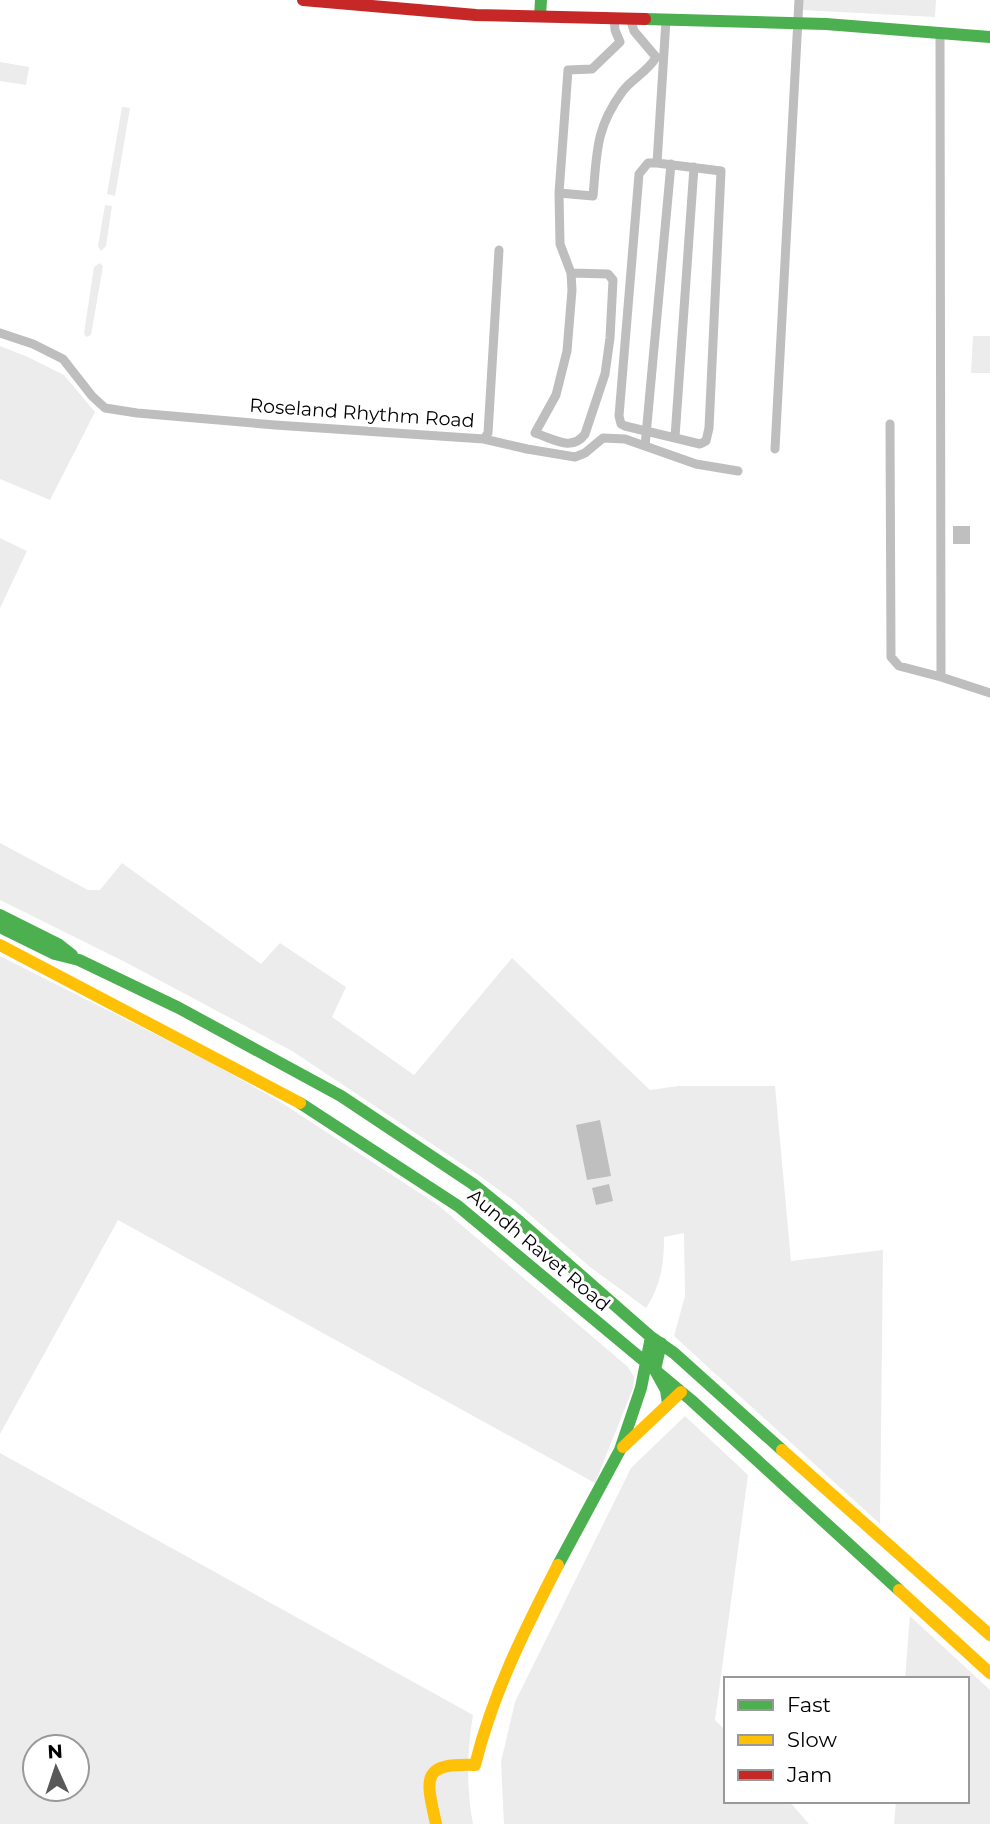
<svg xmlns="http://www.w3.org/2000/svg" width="990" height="1824" font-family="Montserrat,sans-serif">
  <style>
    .green { fill: #ececec; fill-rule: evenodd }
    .water { fill: #bfbfbf }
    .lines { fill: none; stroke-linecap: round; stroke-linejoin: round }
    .street { stroke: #bebebe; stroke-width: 9 }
    .fast { stroke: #4caf50; stroke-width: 12 }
    .slow { stroke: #ffc107; stroke-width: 12 }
    .jam { stroke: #c62828; stroke-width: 12 }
    .labels { text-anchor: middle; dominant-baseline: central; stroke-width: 6; stroke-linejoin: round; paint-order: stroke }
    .street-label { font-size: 19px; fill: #000; stroke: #fff }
  </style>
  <rect width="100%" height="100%" fill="#fff"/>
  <path class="green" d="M803,0H936L935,17L802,10Z
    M0,62L29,67L26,85L0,81Z
    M122,107L130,108L115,196L107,194Z
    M105,205L112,206L106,246L101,251L98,246Z
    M100,263L103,266L91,335L86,337L84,333L94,267Z
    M973,336H990V373H971Z
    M0,346L28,357L64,375L95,412L50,500L0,479Z
    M0,538L27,551L0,608Z
    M0,843L88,890H100L122,863L261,964L280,943L346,987L332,1017L414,1075L512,958L650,1090L678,1086H775L791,1261L883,1250L880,1524L674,1336L685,1296L684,1233L664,1237C664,1264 661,1285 646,1308L590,1267L514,1201L480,1176L292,1051L129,964L0,900Z
    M0,956L208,1061L279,1101L438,1205L628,1367L634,1377L633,1388L595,1483L118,1220L0,1434Z
    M685,1416L748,1475L715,1720L726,1731V1801H789L809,1824H504L501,1762L515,1702L631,1468Z
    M0,1453L473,1715C467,1751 466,1787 473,1824H0ZM35,1747H77V1789H35Z
    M910,1616L990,1690V1824H894L896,1801H967V1679H905Z"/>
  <path class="water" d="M953,526H970V544H953Z
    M600,1120L611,1176L587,1180L576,1125Z
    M609,1184L613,1201L596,1205L592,1188Z"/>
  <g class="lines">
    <path class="street" d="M940,32L941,677
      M657,163H648L639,174L619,416L621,424L625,426L700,444L706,441L709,428L721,171L657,163L666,20
      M559,193L593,196C597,154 595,129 622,92C631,79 649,71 656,57L634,31L630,18
      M571,273L608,274L613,280L610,338L605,374L585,434C572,452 554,439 535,433L556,395L567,351L572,290L571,273L560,244L559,193L568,70L592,69L620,42L615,30L614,18
      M0,333L33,344L63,359L92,396L105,408L137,413L275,425L484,439L527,449L575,457L585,453L603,438L625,439L696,464L738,471
      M890,424L891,657L899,666L941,677L990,693
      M675,437L694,167
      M484,439L488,433L499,250
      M645,446L671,164
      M775,449L799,0"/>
    <path class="fast" d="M540,16L541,0
      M645,19L826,24L990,37
      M0,915L58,944L72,955
      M0,927L55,954L79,960L179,1008L341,1096L473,1184L520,1222L651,1337L674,1353L782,1450
      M300,1103L458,1206L691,1400L899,1590
      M661,1343L655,1370L666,1390L668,1404
      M558,1565L620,1450L641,1388L651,1337"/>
    <path class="slow" d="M0,945L300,1103
      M623,1447L681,1392
      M782,1450L990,1635
      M899,1590L990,1673
      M436,1824C426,1778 420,1763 475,1765C493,1693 524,1631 558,1565"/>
    <path class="jam" d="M303,0L476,15L645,19"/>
  </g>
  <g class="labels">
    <g class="street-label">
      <text transform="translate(362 413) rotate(4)">Roseland Rhythm Road</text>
      <text transform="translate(539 1250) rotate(40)">Aundh Ravet Road</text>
    </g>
  </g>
  <rect x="724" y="1677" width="245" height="126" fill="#ffffff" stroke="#999999" stroke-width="2"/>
  <rect x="738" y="1700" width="35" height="10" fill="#4caf50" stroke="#999999" stroke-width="2"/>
  <text x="787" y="1712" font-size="21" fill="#000000">Fast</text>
  <rect x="738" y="1735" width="35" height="10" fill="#ffc107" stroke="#999999" stroke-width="2"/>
  <text x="787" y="1747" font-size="21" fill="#000000">Slow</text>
  <rect x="738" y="1770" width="35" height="10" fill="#c62828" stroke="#999999" stroke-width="2"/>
  <text x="787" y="1782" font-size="21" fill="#000000">Jam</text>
  <g transform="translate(56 1768) rotate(357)"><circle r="33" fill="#ffffff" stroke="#999999" stroke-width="2"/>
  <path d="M0-5L12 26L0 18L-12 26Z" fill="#595959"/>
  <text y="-10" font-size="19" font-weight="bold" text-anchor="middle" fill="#000000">N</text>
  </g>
</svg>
